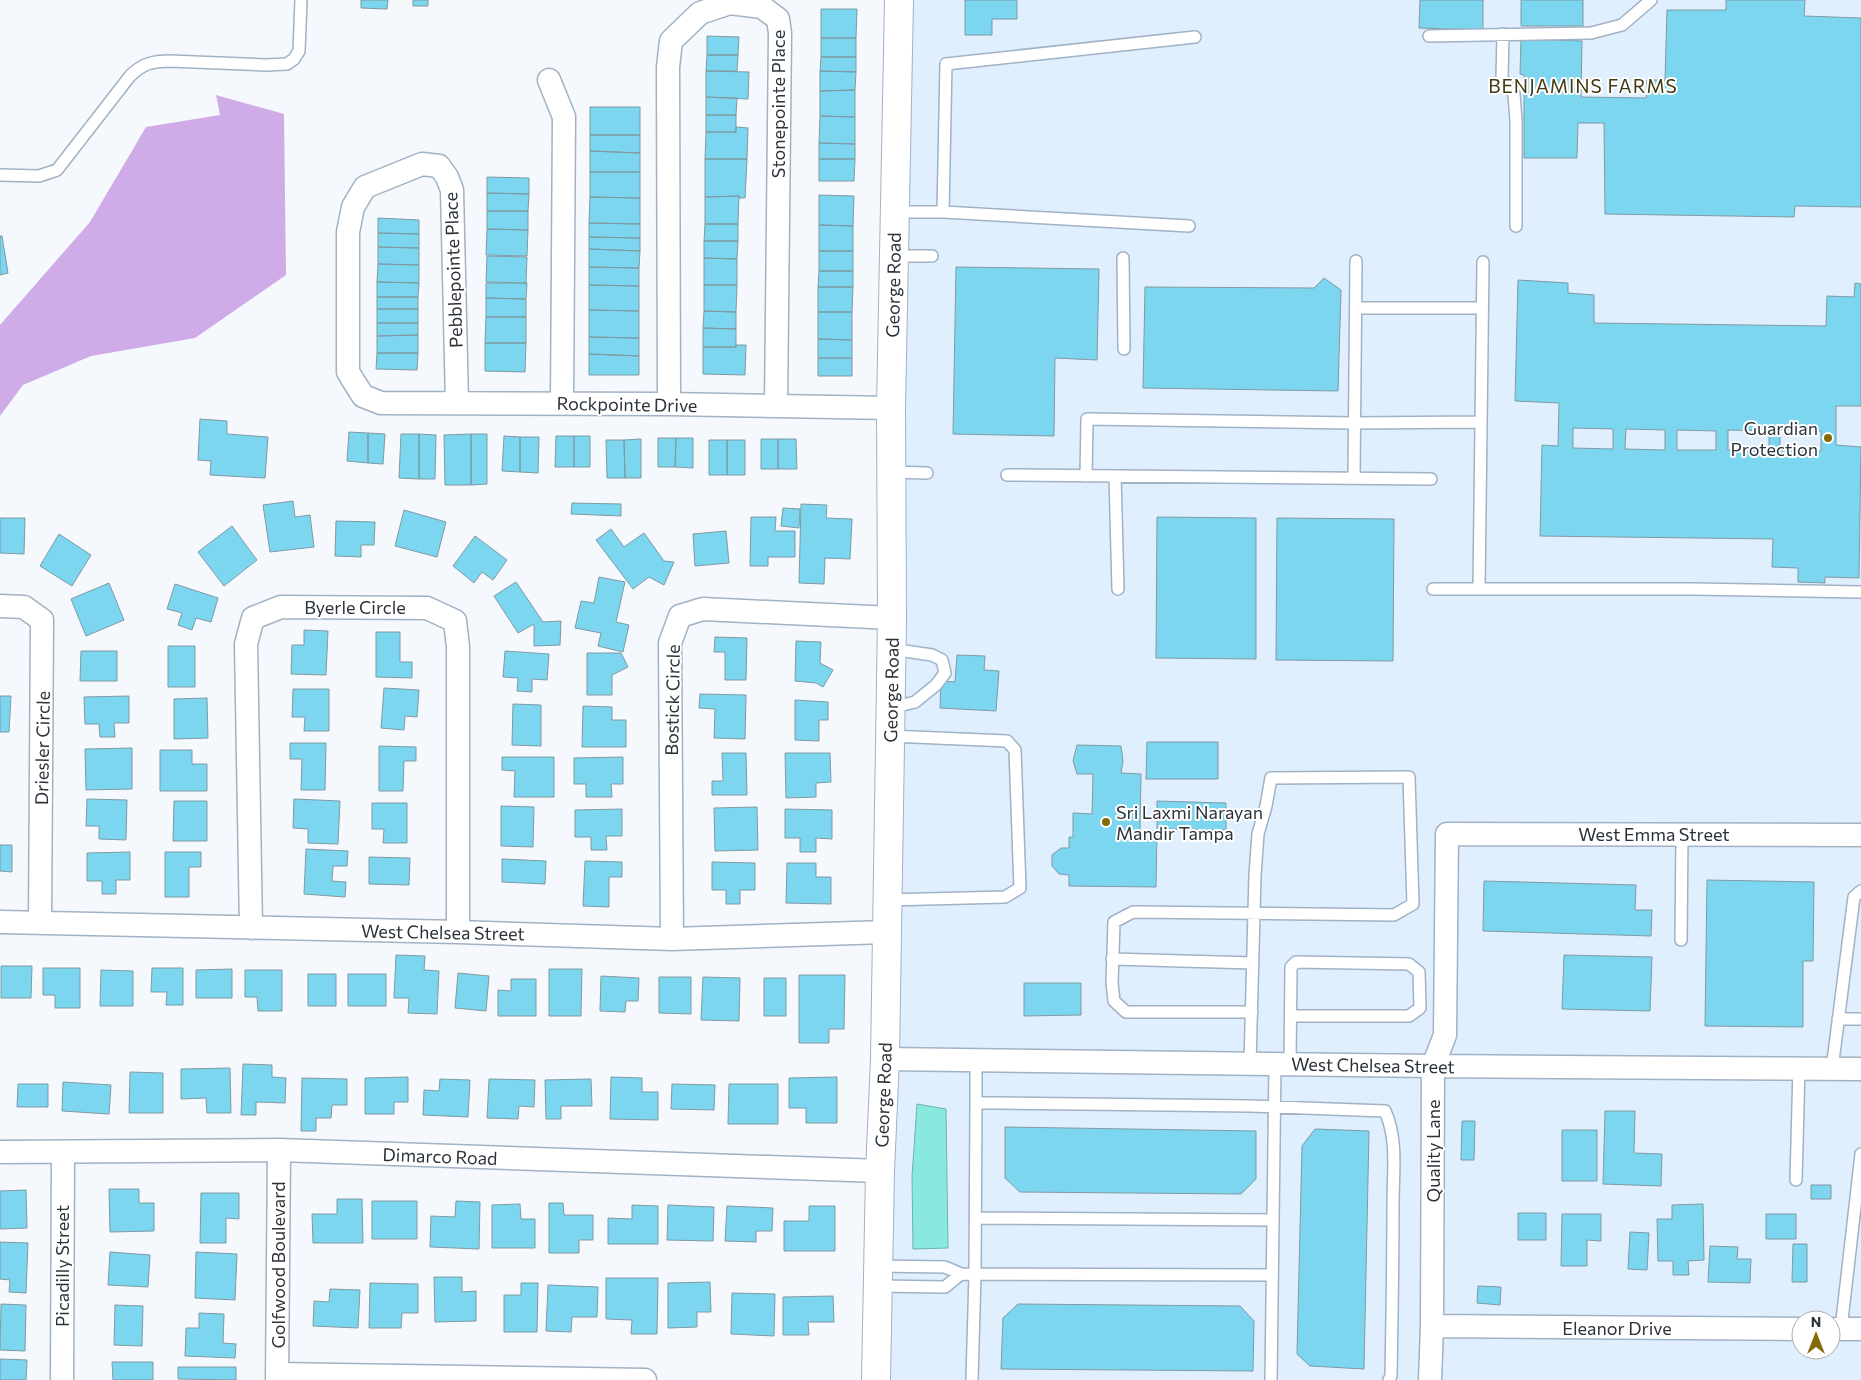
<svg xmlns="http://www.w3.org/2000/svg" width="1861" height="1380" font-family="Commissioner,sans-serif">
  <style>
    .built { fill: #e0effe; fill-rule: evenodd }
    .forest { fill: #cfabe8 }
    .water { fill: #89e9df; stroke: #6db2ad }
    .building { fill: #7cd6ef; stroke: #7f9aa2; fill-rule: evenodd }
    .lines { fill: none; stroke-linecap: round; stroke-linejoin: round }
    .lane-casing { stroke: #a0b2c4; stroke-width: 14 }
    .street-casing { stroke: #a0b2c4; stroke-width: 25 }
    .secondary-casing { stroke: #a0b2c4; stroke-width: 30 }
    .lane { stroke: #fff; stroke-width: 11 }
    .street { stroke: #fff; stroke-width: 22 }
    .secondary { stroke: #fff; stroke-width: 28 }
    .poi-dot { fill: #826a04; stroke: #fff; stroke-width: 2 }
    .labels { text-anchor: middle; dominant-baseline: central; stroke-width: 4; stroke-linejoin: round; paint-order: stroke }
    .street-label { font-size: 18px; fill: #2b3239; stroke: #fff }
    .poi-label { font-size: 18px; fill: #2b3239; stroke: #fff; text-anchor: end }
    .neighbourhood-label { font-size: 19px; letter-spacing: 1px; fill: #453910; stroke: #fff }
  </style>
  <rect width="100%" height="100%" fill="#f5f9fd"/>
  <path class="built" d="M909,0H1861V824L1437,823L1436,1033L1427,1056L894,1049Z
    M1456,844L1861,846V1059L1448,1056Z
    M894,1070L1424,1077L1421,1380H886ZM917,1104L946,1109L948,1248L913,1249Z
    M1443,1077L1861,1080V1319L1442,1316Z
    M1441,1337L1801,1340V1350H1831V1340H1861V1380H1440Z"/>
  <path class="forest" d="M216,95L284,114L286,275L195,338L91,356L23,385L0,416V325L90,222L146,127L220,115Z"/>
  <path class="water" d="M917,1104L946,1109L948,1248L913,1249L912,1177Z"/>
  <path class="building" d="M361,0H388L387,9L361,8Z
    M413,0H428V6H413Z
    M965,0H1017V19H992V35H965Z
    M1420,0H1483V30L1419,28Z
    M1521,0H1583V26H1521Z
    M1726,0H1805L1804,16L1861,18V207L1795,206L1794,217L1605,214L1604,123H1578L1577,158H1524V75L1520,74L1521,39L1582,41L1581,97L1646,98L1647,80H1665L1667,10H1726Z
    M821,9H857L856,38H821Z
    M707,36L739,37L738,55H707Z
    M821,38H856V57H821Z
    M707,55H738L737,71H706Z
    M821,57H856V72L820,71Z
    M706,71L749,72L748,99L706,97Z
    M820,71L856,72L855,90L820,91Z
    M855,90V117L820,116V91Z
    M706,97L737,98L736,115H706Z
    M590,107H640V135H590Z
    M706,115H736V132H706Z
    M820,116L855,117V144L819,143Z
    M736,127L748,128L747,159H705L706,132H736Z
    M590,135H640V153L590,151Z
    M819,143L855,144V159H819Z
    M590,151L640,153V172H590Z
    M705,159H747L745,198H739V196L705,197Z
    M819,159H855L854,181H819Z
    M590,172H640V198L590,197Z
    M487,177L529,178V194L487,193Z
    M487,193L529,194L528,211H487Z
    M819,195L854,196L853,226L819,225Z
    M739,196L738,224H705V197Z
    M590,197L640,198V224L589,223Z
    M487,211H528V230L487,229Z
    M378,218L419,220V234L378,233Z
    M589,223L640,224V238L589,237Z
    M705,224H738V241H704Z
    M819,225L853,226V251H819Z
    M487,229L528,230L527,256L486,255Z
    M378,233L419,234V248L378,247Z
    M0,236H2L8,273L0,275Z
    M589,237L640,238V251L589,249Z
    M704,241H738L737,259L704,258Z
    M378,247L419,248V265L378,264Z
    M589,249L640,251L639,268L589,267Z
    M819,251H853V271H819Z
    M487,256L527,257L526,283L486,282Z
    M704,258L737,259V285H704Z
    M378,264L419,265V283L377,282Z
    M589,267L639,268V286L589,285Z
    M956,267L1099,269L1097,360L1055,358L1054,436L953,434Z
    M819,271H853V287H818Z
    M1324,278L1341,290L1338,391L1143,388L1145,287L1314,288Z
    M1518,280L1568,283V293L1594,295V323L1826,326L1827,296L1854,297L1855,283L1861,284V406H1836V445L1861,447L1859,578L1825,577V583L1798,582V568L1772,567L1773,539L1540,536L1542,445L1558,446L1559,403L1515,401ZM1573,428L1613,429V449L1573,448ZM1626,429L1665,430V450L1625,449ZM1677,430L1716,431V450H1677ZM1728,430L1769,431V450H1728ZM1780,430L1821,431V451L1780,450Z
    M377,282L419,283L418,297H377Z
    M486,283H527L526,299L486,298Z
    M589,285L639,286V311L589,310Z
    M704,285H737L736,312L704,311Z
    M818,287H853L852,312H818Z
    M377,297H418V309H377Z
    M486,298L526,299V317H486Z
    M377,309H418V323H377Z
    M589,310L639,311V338L589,337Z
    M704,311L736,312V329L703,328Z
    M818,312H852V340L818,339Z
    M486,317H526V343H485Z
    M377,323H418V335L377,336Z
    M703,328L736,329V347H703Z
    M418,335V353H377V336Z
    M589,337L639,338V356L589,354Z
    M818,339L852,340V358H818Z
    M485,343H526L525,372L485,371Z
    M736,345H746L745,375L703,374V347H736Z
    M377,353H418L417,370L376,369Z
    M589,354L639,356V375H589Z
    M818,358H852V376H818Z
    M200,419L227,421V434L268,437L265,478L210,475L211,461L198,460Z
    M349,432L368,433V463L347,461Z
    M368,433L385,434L383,464L368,463Z
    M401,434H419V479L399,478Z
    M419,434L436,435L435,479H419Z
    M471,434H487V484L471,485Z
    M471,434V485H445L444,435Z
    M504,436L520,437V472L502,471Z
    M556,436H574V467H555Z
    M574,436H590V467H574Z
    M520,437H539L538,473L520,472Z
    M658,438H676L675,467H658Z
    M676,438H693V468L675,467Z
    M641,439V478H625L624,440Z
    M761,439H778V469H761Z
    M778,439H796L797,469H778Z
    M606,440H624L625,478H607Z
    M709,440H727V475H709Z
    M727,440H745V475H727Z
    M293,501L295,517L310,515L314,547L270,552L263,505Z
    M572,503L621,504V516L571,514Z
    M801,504L827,505L826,518L852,519L850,559L825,558L824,584L799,583Z
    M783,508L800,509L799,528L781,526Z
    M404,510L446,522L437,557L395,546Z
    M751,517H776L775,531H795V557H768V566H750Z
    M1157,517L1256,518V659L1156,658Z
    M0,518H25L24,554L0,553Z
    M1277,518L1394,519L1393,661L1276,660Z
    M336,521L375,522L374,545H361V557L335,556Z
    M232,526L257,560L224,586L198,552Z
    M611,529L624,547L644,533L664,561L674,562L664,585L649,577L633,589L596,540Z
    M726,531L729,563L695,566L693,534Z
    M59,534L91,555L72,586L40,566Z
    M475,536L507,560L493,580L482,572L474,583L453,566Z
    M599,577L625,582L616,622L629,625L623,652L598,646L601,633L575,628L581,601L594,603Z
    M516,582L543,622L561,621L560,645L534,646V624L518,633L494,596Z
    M109,583L124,620L86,636L71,599Z
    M175,584L218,598L211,622L196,618L192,630L178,625L182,613L167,609Z
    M304,630L328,631L326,675L291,674L292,645H304Z
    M376,632H400V662H412V678L376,677Z
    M715,637L747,638L746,680H725V652H714Z
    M796,641L821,642L820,663L833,670L823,687L816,683L795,681Z
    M168,646H195V687H168Z
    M81,651H117V681H80Z
    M505,651L549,654L547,680L532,679V692L517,691L518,678L503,677Z
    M587,653H621L628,667L612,675V695H587Z
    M957,655L985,656L984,670L999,671L996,711L940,708L941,681L955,682Z
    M384,688L419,690L417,717L405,716L404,730L381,728Z
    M293,689H329V731H304L305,717H292Z
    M700,694L746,695L745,739L714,738L715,709L699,708Z
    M0,696H11L9,732H0Z
    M129,696V723H114L115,737H100L99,724H85L84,697Z
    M207,698L208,738L174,739V699Z
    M795,700L828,702V720H819V741L795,740Z
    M513,704L541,705V746L512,745Z
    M583,706L612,707V720H626V747H582Z
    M1147,742H1218V779H1146Z
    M290,743H326L325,790H301L302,759H290Z
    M1077,745L1121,746L1123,761L1121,773L1141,774L1140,831H1157L1156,887L1069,886V875L1059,874L1052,866V855L1061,848H1069V837H1073V813L1092,814L1093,774H1077L1073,761Z
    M379,746L416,747V761H404L403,791H379Z
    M132,748V789L86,790L85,749Z
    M160,750H192V764H207V791H160Z
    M722,753H746L747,795H712V781H723Z
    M785,753H830L831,782L816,783V797L786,798Z
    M502,757H554V797H514L515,771L502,770Z
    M623,757V784H611L612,797H586V784H574V758Z
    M87,799L127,800L126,840L99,839V826H86Z
    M294,799L340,801L338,844L308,843V829L293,828Z
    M174,801H207V841H173Z
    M1157,801L1226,803V830L1157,829Z
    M372,803H407V843H383L384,829H372Z
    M501,806L534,807L533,847L501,846Z
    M757,807L758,850L715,851L714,808Z
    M622,809V836H606L607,850H591V837H575V810Z
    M785,809L832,810V839L816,838V852H800V838H785Z
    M0,845H12V872L0,871Z
    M306,849L348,851L347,866H333L332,881L346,882L345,897L304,894Z
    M130,852V880H116V894H102V881H87V853Z
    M165,852H201V867H189V897H165Z
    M369,857L410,858L409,885L369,884Z
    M502,859L546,861L545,884L502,882Z
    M585,861L622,862V877H609V907L583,906Z
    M712,862L755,863V890H740V904H726V890H712Z
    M787,863H816V877H831V904L786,903Z
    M1707,880L1814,882L1813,961H1803V1027L1705,1026Z
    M1484,881L1636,885L1635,910H1652L1651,936L1483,931Z
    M396,955L425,956L424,970L439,971L437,1014L408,1013L409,998H394Z
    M1564,955L1652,957L1650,1011L1562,1009Z
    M1,966H32L31,998H1Z
    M43,968H80V1008H55V995H43Z
    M152,968H183V1005H166L167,992H151Z
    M232,969V998H196V970Z
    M549,969H582L581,1016H549Z
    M101,970L133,971V1006H100Z
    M245,970H282V1011H258L257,997H245Z
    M458,973L489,976L486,1011L455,1008Z
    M308,974H336V1006H308Z
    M348,974H386V1006H348Z
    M799,975H845L844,1029H829V1043H799Z
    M601,976L639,978L638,1001H626L625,1012L600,1011Z
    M659,977H691V1014L659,1013Z
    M703,977L740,978L739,1021L701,1020Z
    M764,978H786V1016H764Z
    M511,979H536V1016H498V990L511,991Z
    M1024,983H1081V1015L1024,1016Z
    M243,1064L272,1065V1077L286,1078L285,1103L256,1102V1115H241Z
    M230,1068L231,1113H207L206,1098L181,1099V1069Z
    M130,1072L163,1073V1113H129Z
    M408,1077V1102H394V1114H365V1078Z
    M611,1077L642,1078V1092H658V1120L610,1119Z
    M837,1077V1123H806V1108H789V1078Z
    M302,1078L347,1079V1105H332L331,1118H316V1131H301Z
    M440,1079L470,1080L468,1117L423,1115L424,1090L439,1091Z
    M489,1079L535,1080L534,1107L519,1106L518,1119L487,1118Z
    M591,1079L592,1106H561V1119H546L545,1080Z
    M63,1082L111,1085L109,1114L62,1111Z
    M18,1084H48V1107H17Z
    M672,1084L715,1085L714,1110L671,1109Z
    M729,1084H778V1124H728Z
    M1605,1111H1635L1634,1153L1662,1154L1661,1186L1603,1184Z
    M1462,1121H1475L1474,1160H1461Z
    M1005,1127L1256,1131V1179L1241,1194L1020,1192L1005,1178Z
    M1315,1129L1369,1131L1364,1369L1310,1366L1297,1354L1302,1146Z
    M1562,1130H1597V1181H1562Z
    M1811,1185H1831V1199H1811Z
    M109,1189H139V1203H154V1231L110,1232Z
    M26,1190L27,1228L0,1229V1191Z
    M201,1193H239V1219L226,1218V1243H200Z
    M337,1199H362L363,1243H313L312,1214H337Z
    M372,1201H417V1239H372Z
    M456,1201L480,1202L479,1249L430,1247L431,1216L455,1217Z
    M549,1203H563L564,1215H593V1240H579V1253H549Z
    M520,1204L521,1219H535V1248H492V1205Z
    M1703,1204L1704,1260L1688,1261L1689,1275H1673V1261H1658L1657,1219H1672V1205Z
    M632,1205L658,1206V1244H608V1218L632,1219Z
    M668,1205L714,1207L713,1241L667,1240Z
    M727,1206L773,1208L772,1231H756V1242L725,1241Z
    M809,1206H835V1251H784V1221H809Z
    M1518,1213H1546V1240H1518Z
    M1562,1214H1601V1241L1587,1240V1266H1561Z
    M1766,1214H1796V1239H1766Z
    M1630,1232L1649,1233L1647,1270L1628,1269Z
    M0,1242L28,1243L26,1293L9,1292L10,1280L0,1279Z
    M1793,1244H1807V1282H1792Z
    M1710,1246L1738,1247L1737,1259H1751L1750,1283L1708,1282Z
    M110,1252L150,1255L148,1287L108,1285Z
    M196,1252L237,1254L235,1300L195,1298Z
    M434,1277H462V1292L476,1291V1321L435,1322Z
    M606,1278H658L657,1334H631L632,1320L606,1319Z
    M710,1282L711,1312H697V1327L668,1328V1283Z
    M370,1283L418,1284V1313H402L401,1328H369Z
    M521,1283H538L537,1332H504V1295H521Z
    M548,1285L598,1287L597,1317H572L571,1332L546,1331Z
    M1478,1286L1501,1287L1500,1305L1477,1303Z
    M330,1289L360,1290L358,1328L313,1326L314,1301L329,1302Z
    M732,1293L775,1294L774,1336L731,1334Z
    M833,1296L834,1322H808L809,1335H783V1297Z
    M1,1304L26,1305L25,1351L0,1350Z
    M1018,1304L1240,1306L1254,1321L1253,1371L1001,1369L1003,1318Z
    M115,1305L143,1306L142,1346L114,1345Z
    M199,1313L224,1314L223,1343L236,1344L235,1358L185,1356L186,1328H199Z
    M0,1359L27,1360L26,1380H0Z
    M112,1362H153V1380H113Z
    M178,1367H236V1380L178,1379Z"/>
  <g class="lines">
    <defs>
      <path id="lane" d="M1503,34L1502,78L1514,94L1516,121V226
        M1429,36L1591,33L1622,25L1651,0
        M0,175L39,176L57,170L130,76C142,64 152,61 170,61L266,65L287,64L294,59L299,51L301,0
        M894,212H943
        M1189,226L943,212L946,64L1195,37
        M894,256H932
        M1123,258L1124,349
        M1356,308H1482
        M891,472L927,473
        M1007,475L1431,479
        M1086,476L1087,419L1354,423L1480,422
        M1115,476L1118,589
        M1354,478L1356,261
        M1433,589H1695L1861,592
        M1479,589L1483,262
        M890,708L915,702L936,685L945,673L942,660L932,655L891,649
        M887,900L1005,897L1020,888L1015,750L1007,741L890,736
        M1681,940L1682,834
        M1112,959L1253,963
        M1838,1019H1861
        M1250,1064L1255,875L1258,834L1266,806L1271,778L1409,777L1413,904L1394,915L1133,912L1114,922L1112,983L1114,1001L1126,1012H1252
        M1290,1064L1291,967L1296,962L1409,964L1419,972L1420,1008L1409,1016H1291
        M1832,1069L1854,897L1861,891
        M976,1103V1060
        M1796,1180L1799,1069
        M976,1218L1272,1220
        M878,1266L945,1267L961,1274L1272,1275
        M878,1286L945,1287L961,1274
        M1841,1329L1861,1154
        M972,1380L975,1274L976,1103H997L1250,1106L1385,1111C1398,1139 1393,1174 1393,1204C1393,1262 1392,1319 1391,1376L1389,1380
        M1271,1380L1275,1064"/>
      <path id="street" d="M549,80L564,117L562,403
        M457,403L452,190L447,177L439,166L422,164L365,187L353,207L348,232V372L363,396L381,403L669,404L891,408
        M669,404L668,67L671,41L700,13L730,3L762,7L778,19L780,33L776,406
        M0,606L24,607L42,620L40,923
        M0,922L458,932L672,939L886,932
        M251,928L246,644L253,618L281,607L427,608L455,621L458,647V932
        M672,939L670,643L680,616L703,609L892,618
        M885,1059L1433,1066L1861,1069
        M0,1152L279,1150L880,1171
        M1432,1326L1801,1329
        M1831,1329H1861
        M277,1374L645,1380
        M62,1380L63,1152
        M277,1380L279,1150
        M1430,1380L1432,1326L1433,1066L1445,1035L1447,834L1861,835"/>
      <path id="secondary" d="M876,1380L880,1171L885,1059L892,618L891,408L899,0"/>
    </defs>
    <use href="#lane" class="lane-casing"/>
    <use href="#street" class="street-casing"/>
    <use href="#secondary" class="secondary-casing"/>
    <use href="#lane" class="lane"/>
    <use href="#street" class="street"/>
    <use href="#secondary" class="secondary"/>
  </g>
  <g class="poi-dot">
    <circle cx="1828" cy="438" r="5"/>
    <circle cx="1106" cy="822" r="5"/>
  </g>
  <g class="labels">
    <g class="street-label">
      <text transform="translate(778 104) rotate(-90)">Stonepointe Place</text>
      <text transform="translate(453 270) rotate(-92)">Pebblepointe Place</text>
      <text transform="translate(893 285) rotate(-89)">George Road</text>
      <text transform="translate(627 404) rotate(1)">Rockpointe Drive</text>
      <text x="355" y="607">Byerle Circle</text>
      <text transform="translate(891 690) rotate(-89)">George Road</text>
      <text transform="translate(672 700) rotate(-89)">Bostick Circle</text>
      <text transform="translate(42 748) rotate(-89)">Driesler Circle</text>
      <text x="1654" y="834">West Emma Street</text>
      <text transform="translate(443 932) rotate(1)">West Chelsea Street</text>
      <text transform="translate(1373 1065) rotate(1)">West Chelsea Street</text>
      <text transform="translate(883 1095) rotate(-88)">George Road</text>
      <text transform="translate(1433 1151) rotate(-90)">Quality Lane</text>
      <text transform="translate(440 1156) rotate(2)">Dimarco Road</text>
      <text transform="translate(278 1265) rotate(-90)">Golfwood Boulevard</text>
      <text transform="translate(62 1266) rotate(-90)">Picadilly Street</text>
      <text x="1617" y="1328">Eleanor Drive</text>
    </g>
    <g class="poi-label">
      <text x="1818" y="428">Guardian<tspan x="1818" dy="21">Protection</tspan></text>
      <text x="1116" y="812" text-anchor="start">Sri Laxmi Narayan<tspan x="1116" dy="21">Mandir Tampa</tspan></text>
    </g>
    <g class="neighbourhood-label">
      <text x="1583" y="85">BENJAMINS FARMS</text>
    </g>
  </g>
  <g transform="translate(1816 1335)"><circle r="24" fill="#ffffff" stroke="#aaadb0"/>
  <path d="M0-4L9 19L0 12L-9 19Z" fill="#826a04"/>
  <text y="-8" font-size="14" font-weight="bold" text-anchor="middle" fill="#2b3239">N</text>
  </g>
</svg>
